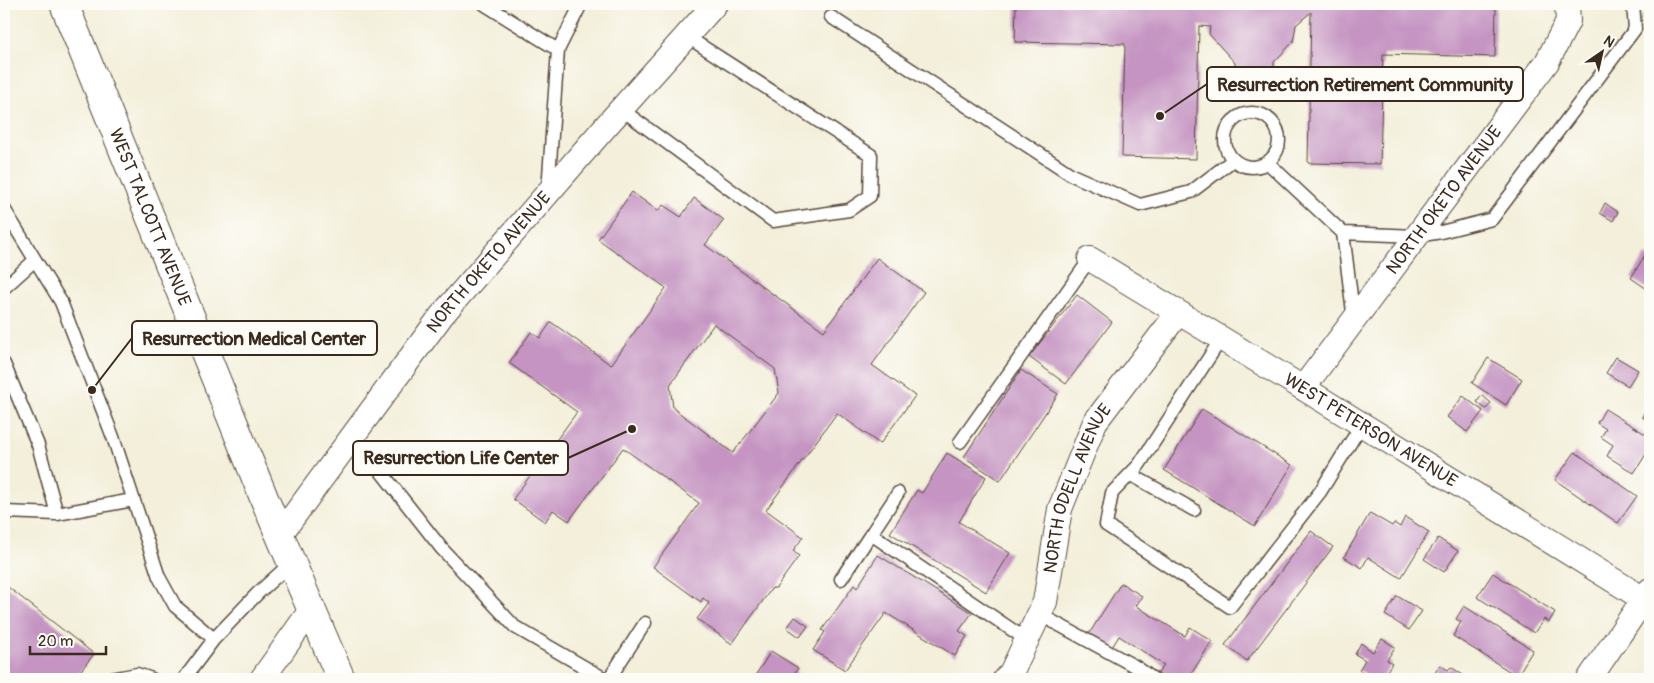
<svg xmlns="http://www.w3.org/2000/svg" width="1654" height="683" font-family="Pangolin,sans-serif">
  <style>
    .building { fill: #c594c2; fill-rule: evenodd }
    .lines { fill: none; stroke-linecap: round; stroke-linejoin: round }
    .lane-casing { stroke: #57483a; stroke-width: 15 }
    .street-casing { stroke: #57483a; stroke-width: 26 }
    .secondary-casing { stroke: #57483a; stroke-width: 30 }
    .lane { stroke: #fff; stroke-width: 12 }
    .street { stroke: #fff; stroke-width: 24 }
    .secondary { stroke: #fff; stroke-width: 28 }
    .labels { text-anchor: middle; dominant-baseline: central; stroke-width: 4; stroke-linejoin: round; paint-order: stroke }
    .street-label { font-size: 18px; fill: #3b2a1e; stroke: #fdfcf7 }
    .leader { fill: none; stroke: #3b2a1e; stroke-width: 2 }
    .callout-dot { fill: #3b2a1e; stroke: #fdfcf7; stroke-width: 2 }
    .callout { fill: #fdfcf7; stroke: #3b2a1e; stroke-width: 2 }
    .callout-label { font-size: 19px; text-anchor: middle; font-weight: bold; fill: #3b2a1e }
  </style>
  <rect width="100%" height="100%" fill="#fdfcf7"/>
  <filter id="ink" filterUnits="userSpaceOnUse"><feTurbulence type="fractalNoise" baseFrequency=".02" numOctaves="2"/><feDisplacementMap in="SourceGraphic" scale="10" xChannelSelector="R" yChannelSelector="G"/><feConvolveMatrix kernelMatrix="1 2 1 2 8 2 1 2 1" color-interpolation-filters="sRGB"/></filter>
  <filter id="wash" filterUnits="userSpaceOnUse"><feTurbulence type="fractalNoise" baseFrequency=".0096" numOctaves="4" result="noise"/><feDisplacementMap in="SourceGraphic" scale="20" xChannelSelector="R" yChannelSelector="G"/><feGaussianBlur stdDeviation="1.12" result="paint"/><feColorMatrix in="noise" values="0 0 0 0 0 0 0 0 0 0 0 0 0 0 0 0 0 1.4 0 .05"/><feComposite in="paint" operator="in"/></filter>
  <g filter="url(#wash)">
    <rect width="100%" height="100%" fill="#f3efda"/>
    <g id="blocks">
      <path class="building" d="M1016,4H1496L1495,57L1383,54L1380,164L1308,163L1311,12L1296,25L1293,42L1274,62V75H1235V63L1209,34L1210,27L1199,26L1196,159L1122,157L1125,44L1015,42Z
        M632,192L658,211L663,205L681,217L694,198L724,220L705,245L824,331L877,258L924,292L872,365L915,396L880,444L837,413L766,510L803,537L793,551L799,556L776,588H772L732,644L697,619L709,603L703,598L701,602L653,567L699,503L623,448L569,521L553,510L545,522L513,499L577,412L509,363L531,332L540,338L551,322L611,365L666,288L598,239ZM714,324L775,369L779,393L733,453L673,408L670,385Z
        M1605,203L1618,212L1613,221L1600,213Z
        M1645,255L1650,259V291L1631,278Z
        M1077,295L1112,322L1066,384L1029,357Z
        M1616,357L1638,370L1628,386L1606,373Z
        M1488,358L1522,379L1506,405L1472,383Z
        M1021,370L1058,394L1000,481L964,457Z
        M1482,395L1491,403L1486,409L1477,402Z
        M1463,396L1483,411L1467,432L1447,417Z
        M1650,403V422L1642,417Z
        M1202,409L1292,465L1255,526L1164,470Z
        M1605,409L1650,437V448L1634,473L1607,456L1613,445L1601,437L1606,429L1597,423Z
        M1575,452L1637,496L1618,523L1555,480Z
        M947,453L986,477L959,522L1010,553L986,592L890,533L917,490L922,493Z
        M1370,513L1392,526L1394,523L1400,527L1405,517L1429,532L1401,578L1368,557L1362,568L1344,557Z
        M1311,531L1333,547L1247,661L1225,645Z
        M1438,538L1458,551L1444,572L1424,559Z
        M878,555L972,613L959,631L967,636L955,656L886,613L845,670L813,650L825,632L822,630L854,585L857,588Z
        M1493,573L1555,612L1549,622L1544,619L1534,633L1477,597Z
        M1121,583L1142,596L1136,606L1185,636L1190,627L1212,641L1188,679H1161L1156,676L1164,665L1119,636L1111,649L1089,634Z
        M4,584L94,654L74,679H4Z
        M1397,596L1422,611L1409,630L1385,615Z
        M1464,606L1533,650L1517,676L1453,636L1461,622L1456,619Z
        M795,617L808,626L800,637L787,628Z
        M1382,639L1395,647L1387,660L1392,663L1382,679H1374L1359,670L1365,660L1355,654L1361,643L1373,652Z
        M771,651L798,668L795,673L805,679H753Z
        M1440,665L1448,670L1451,667L1469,679H1431Z"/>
    </g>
  </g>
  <g filter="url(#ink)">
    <use href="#blocks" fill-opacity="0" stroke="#57483a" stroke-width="1"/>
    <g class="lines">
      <defs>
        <path id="lane" d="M484,4L558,50
          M831,17L1072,175L1140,205L1191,192L1233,160
          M621,109L773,221L849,210L870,196L871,155L686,36
          M1225 140a27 27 0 1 1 54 0a27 27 0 1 1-54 0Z
          M1268,163L1343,233L1354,320
          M548,190L558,50L581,4
          M4,209L61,302L113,437L159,577L175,606L214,639
          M1343,233L1417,236L1441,232L1492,219L1635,29L1633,4
          M4,288L35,260
          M1221,339L1139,465L1112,493L1106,525L1230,607L1320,492L1362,424
          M4,364L38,445L57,514
          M353,436L442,549L515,627L605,679
          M960,442L1090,259
          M1130,474L1194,510
          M898,493L871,534L1027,640
          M4,512L57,514L133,500
          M841,579L871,534
          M1039,614L1136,667L1153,679
          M111,679L137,674L152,679
          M184,679L214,639L258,593L291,563
          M609,679L645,623"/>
        <g id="street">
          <path id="s1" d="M1090,259L1303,388L1650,603"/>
          <path id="s2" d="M1303,388L1547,62L1568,21L1567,4"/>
          <path id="s3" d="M279,536L442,315L606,126L715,4"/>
          <path d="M262,679L311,610"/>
          <path id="s4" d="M1005,679L1011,673L1045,602L1060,509L1095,422L1178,313"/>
          <path d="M1589,679L1650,590"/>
        </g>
        <g id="secondary">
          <path id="s5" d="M64,4L264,498L341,679"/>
        </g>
      </defs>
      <use href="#lane" class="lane-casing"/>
      <use href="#street" class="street-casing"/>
      <use href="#secondary" class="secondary-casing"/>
      <use href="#lane" class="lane"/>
      <use href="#street" class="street"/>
      <use href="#secondary" class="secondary"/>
    </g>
  </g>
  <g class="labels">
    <g class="street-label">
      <text stroke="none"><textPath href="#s2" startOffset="235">NORTH OKETO AVENUE</textPath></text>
      <text stroke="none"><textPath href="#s5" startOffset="230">WEST TALCOTT AVENUE</textPath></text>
      <text stroke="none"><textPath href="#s3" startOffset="345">NORTH OKETO AVENUE</textPath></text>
      <text stroke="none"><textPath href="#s1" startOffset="329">WEST PETERSON AVENUE</textPath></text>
      <text stroke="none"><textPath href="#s4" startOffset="206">NORTH ODELL AVENUE</textPath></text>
    </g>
  </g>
  <path class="leader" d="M1160 116L1207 84M92 390L132 338M632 429L568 458"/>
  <g class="callout-dot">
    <circle cx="1160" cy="116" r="5"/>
    <circle cx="92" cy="390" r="5"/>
    <circle cx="632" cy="429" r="5"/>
  </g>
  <g class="callout">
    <rect x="1207" y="67" width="316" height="34" rx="5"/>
    <rect x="132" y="321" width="245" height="34" rx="5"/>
    <rect x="353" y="441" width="215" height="34" rx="5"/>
  </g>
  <g class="callout-label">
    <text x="1365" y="91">Resurrection Retirement Community</text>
    <text x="254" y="345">Resurrection Medical Center</text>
    <text x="461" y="464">Resurrection Life Center</text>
  </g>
  <rect width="1654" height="683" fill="none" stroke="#fdfcf7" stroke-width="20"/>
  <g transform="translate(1602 52) rotate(34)" stroke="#fdfcf7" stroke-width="4" paint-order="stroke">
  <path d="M0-4L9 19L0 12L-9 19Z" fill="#3b2a1e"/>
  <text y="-8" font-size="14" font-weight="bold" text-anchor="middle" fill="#3b2a1e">N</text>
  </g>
  <path d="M30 646v8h76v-8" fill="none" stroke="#3b2a1e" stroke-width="2.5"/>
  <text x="38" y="646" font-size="15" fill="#3b2a1e" stroke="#fdfcf7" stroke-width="4" paint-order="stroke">20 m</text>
</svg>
